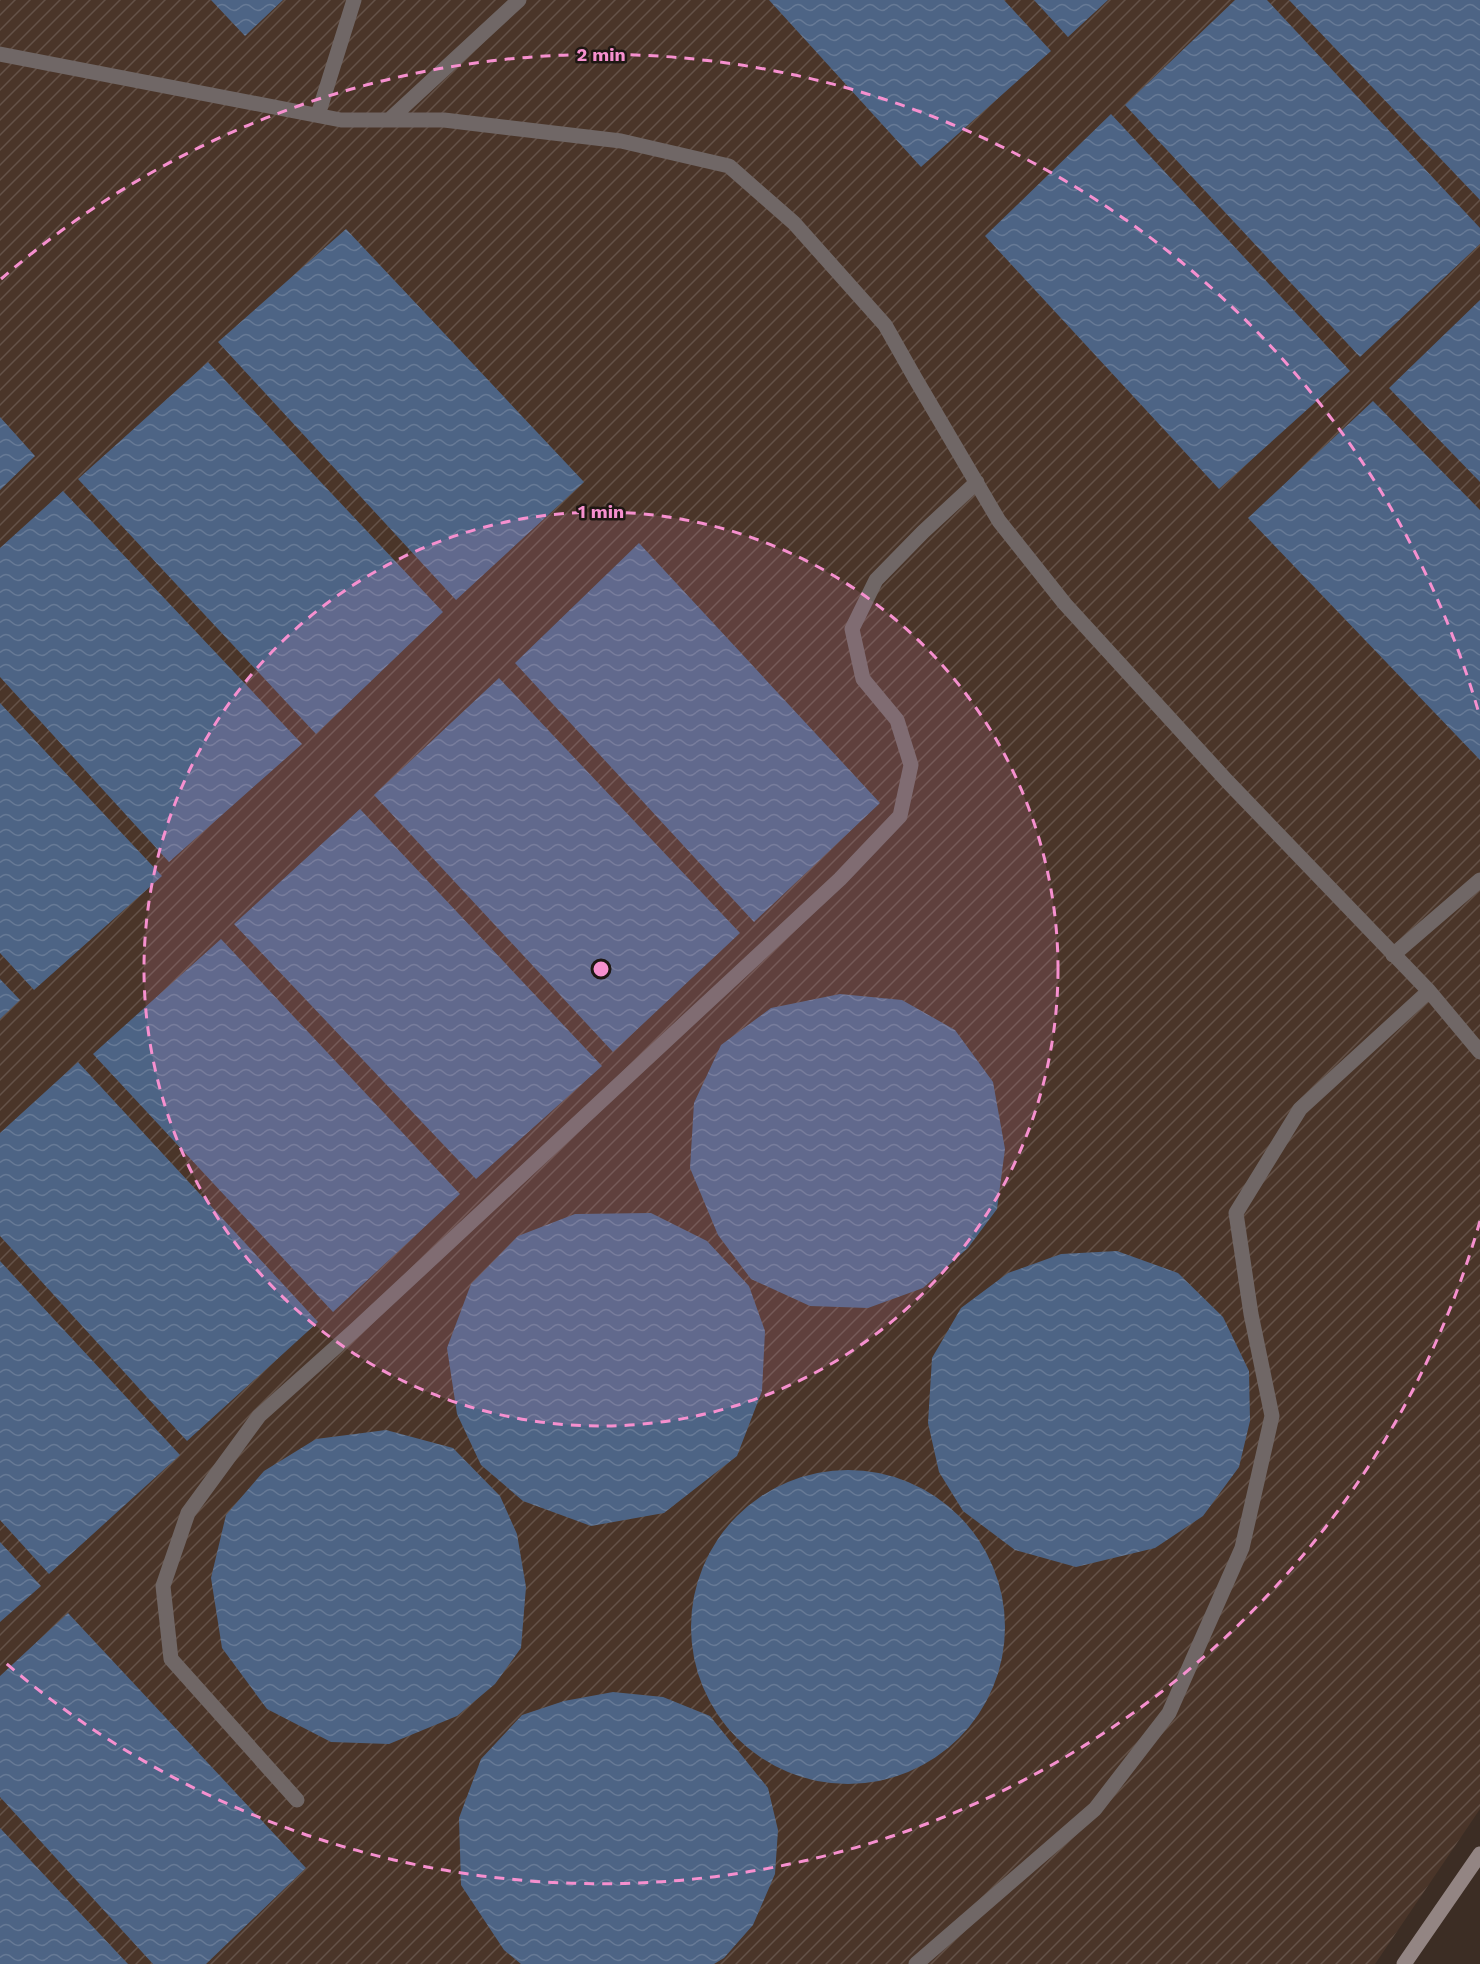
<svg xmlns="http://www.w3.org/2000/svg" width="1480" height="1964" font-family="'Work Sans',sans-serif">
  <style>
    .industrial { fill: url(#industrial-furrows) }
    .water { fill: url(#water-waves) }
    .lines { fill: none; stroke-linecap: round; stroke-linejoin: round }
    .lane { stroke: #706766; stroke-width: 15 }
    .secondary { stroke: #938583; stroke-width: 15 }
    .ring { fill: none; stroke: #f690cf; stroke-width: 3; stroke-dasharray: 10 8 }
    .centre { fill: #f690cf; stroke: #1e1713; stroke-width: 3 }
    .ring-label { font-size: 18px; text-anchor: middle; font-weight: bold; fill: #f690cf; stroke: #1e1713; stroke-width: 5; stroke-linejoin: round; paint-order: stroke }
  </style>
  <defs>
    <pattern id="industrial-furrows" width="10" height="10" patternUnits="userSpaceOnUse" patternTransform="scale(1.5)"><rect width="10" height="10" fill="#4a3529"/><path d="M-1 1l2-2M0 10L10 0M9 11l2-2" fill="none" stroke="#645248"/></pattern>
    <pattern id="water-waves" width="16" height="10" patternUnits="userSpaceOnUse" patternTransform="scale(1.5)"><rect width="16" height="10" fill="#4d6485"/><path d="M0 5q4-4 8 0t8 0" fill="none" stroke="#677a96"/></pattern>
  </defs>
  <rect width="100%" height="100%" fill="#3c2d24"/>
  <path class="industrial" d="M0,0H1480V1809L1375,1964H0Z"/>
  <path class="water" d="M211,0H283L245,36Z
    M769,0H1004L1051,51L921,167Z
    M1034,0H1108L1068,37Z
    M1235,0H1267L1480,228V244L1360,357L1125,105Z
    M1289,0H1480V200Z
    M1111,114L1350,371L1219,489L985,236Z
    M346,229L584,482L456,600L218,342Z
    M1480,300V482L1389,388Z
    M208,362L443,612L316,734L78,479Z
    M1373,401L1480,510V760L1248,518Z
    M0,417L35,456L0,490Z
    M63,491L302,744L169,862L0,677V548Z
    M639,543L880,803L754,922L515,663Z
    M499,678L740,933L613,1052L374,795Z
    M0,703L162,876L34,990L0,953Z
    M360,809L602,1066L476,1179L234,924Z
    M221,939L460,1194L333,1312L93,1054Z
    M0,979L20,1000L0,1019Z
    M840,994L902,1000L955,1030L993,1082L1005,1149L997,1209L968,1248L923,1288L868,1308L810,1306L751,1279L718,1235L690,1168L694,1103L721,1045L771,1008Z
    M78,1062L318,1322L187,1441L0,1236V1133Z
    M651,1213L707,1241L749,1286L765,1331L762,1391L737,1456L664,1513L591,1526L523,1501L481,1465L457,1414L447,1348L471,1284L518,1236L575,1214Z
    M1117,1251L1178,1273L1223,1317L1249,1371L1250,1421L1239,1467L1203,1516L1155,1548L1076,1567L1015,1550L963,1511L939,1472L928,1423L932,1358L961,1308L1008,1273L1061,1254Z
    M0,1261L180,1455L49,1574L0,1520Z
    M386,1430L453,1448L500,1496L517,1534L526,1587L521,1648L495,1684L457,1716L389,1744L331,1742L267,1709L222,1648L211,1578L226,1515L264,1471L316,1439Z
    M691 1627a157 157 0 1 1 314 0a157 157 0 1 1-314 0Z
    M0,1542L41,1586L0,1622Z
    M68,1613L306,1868L206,1964H153L0,1797V1676Z
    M613,1692L663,1697L710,1716L768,1788L778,1830L775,1874L753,1925L724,1958L714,1964H521L504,1950L461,1885L459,1818L481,1759L522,1715L564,1701Z
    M0,1828L128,1964H0Z"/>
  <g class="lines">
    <path class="lane" d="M0,54L341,120H444L621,141L729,166L794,223L885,325L915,378L999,521L1065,604L1227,781L1429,991L1480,1052
      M318,115L354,0
      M389,120L519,0
      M1393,955L1480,880
      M297,1800L171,1659L163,1586L188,1513L259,1416L356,1329L840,879L900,816L911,765L897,720L863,679L852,629L876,580L923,532L977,482
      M916,1964L1095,1809L1169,1713L1242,1548L1272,1416L1251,1314L1236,1213L1300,1109L1429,991"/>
    <path class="secondary" d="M1404,1964L1480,1854"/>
  </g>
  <circle cx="601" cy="969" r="457" fill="#f690cf" fill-opacity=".12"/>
  <g class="ring">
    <circle cx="601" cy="969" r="457"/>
    <path d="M1480 1221A914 914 0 0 1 1 1659M1 279A914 914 0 0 1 1480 717"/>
  </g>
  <circle cx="601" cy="969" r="9" class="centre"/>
  <g class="ring-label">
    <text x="601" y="61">2 min</text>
    <text x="601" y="518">1 min</text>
  </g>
</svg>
